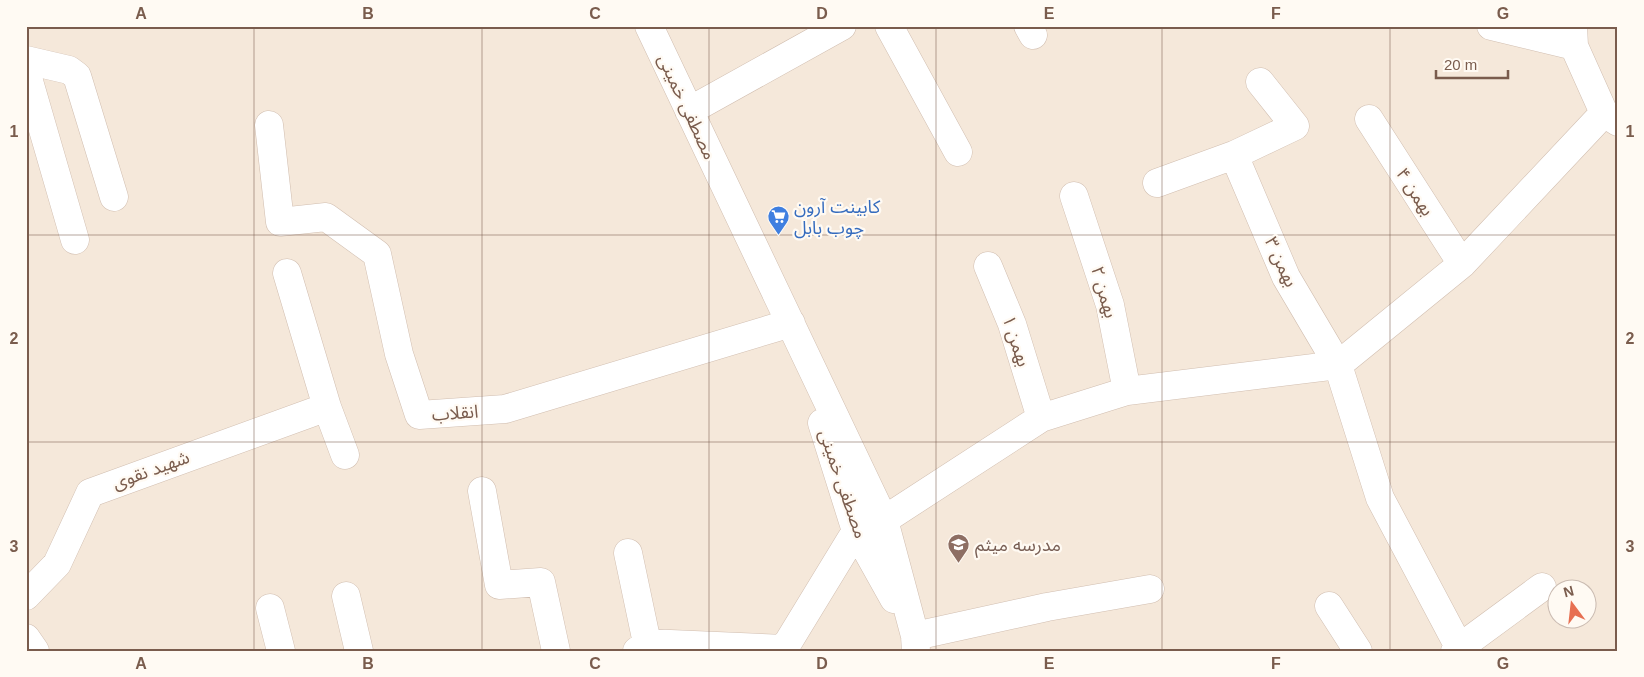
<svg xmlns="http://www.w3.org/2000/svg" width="1644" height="677" font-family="Helvetica,'Noto Sans Arabic',sans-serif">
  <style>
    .residential { fill: #f5e8da; fill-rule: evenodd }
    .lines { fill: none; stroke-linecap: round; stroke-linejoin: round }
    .street-casing { stroke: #d1beb0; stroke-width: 29 }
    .street { stroke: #fff; stroke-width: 28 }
    .grid { fill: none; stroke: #7a5c4d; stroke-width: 1; stroke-opacity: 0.55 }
    .labels { text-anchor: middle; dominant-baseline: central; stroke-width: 4.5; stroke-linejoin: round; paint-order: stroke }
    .street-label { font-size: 18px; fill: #7a5c4d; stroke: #fffaf3 }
    .shop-label { font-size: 18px; fill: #366cbe; stroke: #fffaf3; text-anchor: start }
    .education-label { font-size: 18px; fill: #785e54; stroke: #fffaf3; text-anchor: start }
    .neatline { fill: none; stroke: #7a5c4d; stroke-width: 2 }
    .grid-label { font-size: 16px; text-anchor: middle; font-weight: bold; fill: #7a5c4d }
  </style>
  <rect width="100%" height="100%" fill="#fdf6ec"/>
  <path class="residential" d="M26,26H1618V651H26ZM1556,590H1586V620H1556Z"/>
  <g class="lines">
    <defs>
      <path id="street" d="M649,26L884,520L915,636L916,651
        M889,26L958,152
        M1028,26L1033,35
        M1491,26L1574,46
        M1573,26L1574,46L1604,113
        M26,60L69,70L77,76L114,197
        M26,71L75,240
        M689,111L842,26
        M1369,119L1462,264
        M269,125L280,222L326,217L377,254L399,354L419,415L505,409L791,323
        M1234,155L1286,277L1338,365L1380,498L1459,647
        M1157,183L1234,155L1295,126L1260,82
        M1074,196L1110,305L1127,391
        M988,266L1012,324L1041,418
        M287,273L327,407L345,455
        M822,423L856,531L894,599
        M482,491L499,585L541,582L556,651
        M628,553L647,643
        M26,596L57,564L90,493L327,407
        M346,596L359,651
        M1329,606L1358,651
        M270,608L281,651
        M915,636L1047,607L1150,589
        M26,638L35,651
        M637,651L647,643L784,649L856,531L884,520L1041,418L1127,391L1338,365L1462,264L1604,113L1618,122
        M1455,651L1542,587"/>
    </defs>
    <use href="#street" class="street-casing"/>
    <use href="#street" class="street"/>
  </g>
  <path class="grid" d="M254,26V651M482,26V651M709,26V651M936,26V651M1162,26V651M1390,26V651M26,235H1618M26,442H1618"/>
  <defs>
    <symbol id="supermarket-pin" viewBox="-11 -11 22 30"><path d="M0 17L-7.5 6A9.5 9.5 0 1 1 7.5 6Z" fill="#3f7fe0" stroke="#fffaf3"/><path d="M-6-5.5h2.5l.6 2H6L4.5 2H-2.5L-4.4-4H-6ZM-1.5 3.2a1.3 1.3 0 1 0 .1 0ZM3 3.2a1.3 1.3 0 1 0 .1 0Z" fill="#fff"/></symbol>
    <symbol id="school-pin" viewBox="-11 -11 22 30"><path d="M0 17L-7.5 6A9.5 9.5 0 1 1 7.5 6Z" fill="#8d6e63" stroke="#fffaf3"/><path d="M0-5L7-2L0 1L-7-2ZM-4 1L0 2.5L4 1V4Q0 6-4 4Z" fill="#fff"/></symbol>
  </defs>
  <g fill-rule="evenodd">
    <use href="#supermarket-pin" x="766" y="204" width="25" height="34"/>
    <use href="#school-pin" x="946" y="532" width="25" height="34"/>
  </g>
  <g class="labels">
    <g class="street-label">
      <text transform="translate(687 107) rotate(65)">مصطفی خمینی</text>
      <text transform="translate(1415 192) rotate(57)">بهمن ۴</text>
      <text transform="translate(1281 262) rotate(65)">بهمن ۳</text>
      <text transform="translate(1104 292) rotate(74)">بهمن ۲</text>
      <text transform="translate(1016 341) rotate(72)">بهمن ۱</text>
      <text transform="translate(455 413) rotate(-4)">انقلاب</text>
      <text transform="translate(151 470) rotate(-20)">شهید نقوی</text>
      <text transform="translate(843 484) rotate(71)">مصطفی خمینی</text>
    </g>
    <g class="shop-label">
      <text x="794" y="207">کابینت آرون<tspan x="794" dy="21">چوب بابل</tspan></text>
    </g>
    <g class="education-label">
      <text x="975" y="545">مدرسه میثم</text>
    </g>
  </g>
  <rect width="1644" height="677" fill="none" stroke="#fffaf3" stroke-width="55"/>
  <g transform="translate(1572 604) rotate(345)"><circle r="24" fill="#fffaf3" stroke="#cabbb1"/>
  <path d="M0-4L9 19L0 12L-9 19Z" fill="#e76f51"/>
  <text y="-8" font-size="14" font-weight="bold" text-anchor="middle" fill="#7a5c4d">N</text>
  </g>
  <path d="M1436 70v8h72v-8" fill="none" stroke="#7a5c4d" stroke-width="2.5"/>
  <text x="1444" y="70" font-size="15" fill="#7a5c4d" stroke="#fffaf3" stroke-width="4" paint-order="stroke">20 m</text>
  <rect x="28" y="28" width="1588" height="622" class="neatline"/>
  <g class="grid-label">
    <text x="141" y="19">A</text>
    <text x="368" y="19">B</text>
    <text x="595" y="19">C</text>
    <text x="822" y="19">D</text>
    <text x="1049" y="19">E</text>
    <text x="1276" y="19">F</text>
    <text x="1503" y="19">G</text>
    <text x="14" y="137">1</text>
    <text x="1630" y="137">1</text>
    <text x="14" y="344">2</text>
    <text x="1630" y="344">2</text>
    <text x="14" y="552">3</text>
    <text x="1630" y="552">3</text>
    <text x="141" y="669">A</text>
    <text x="368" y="669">B</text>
    <text x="595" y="669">C</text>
    <text x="822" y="669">D</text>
    <text x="1049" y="669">E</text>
    <text x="1276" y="669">F</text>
    <text x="1503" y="669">G</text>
  </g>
</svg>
